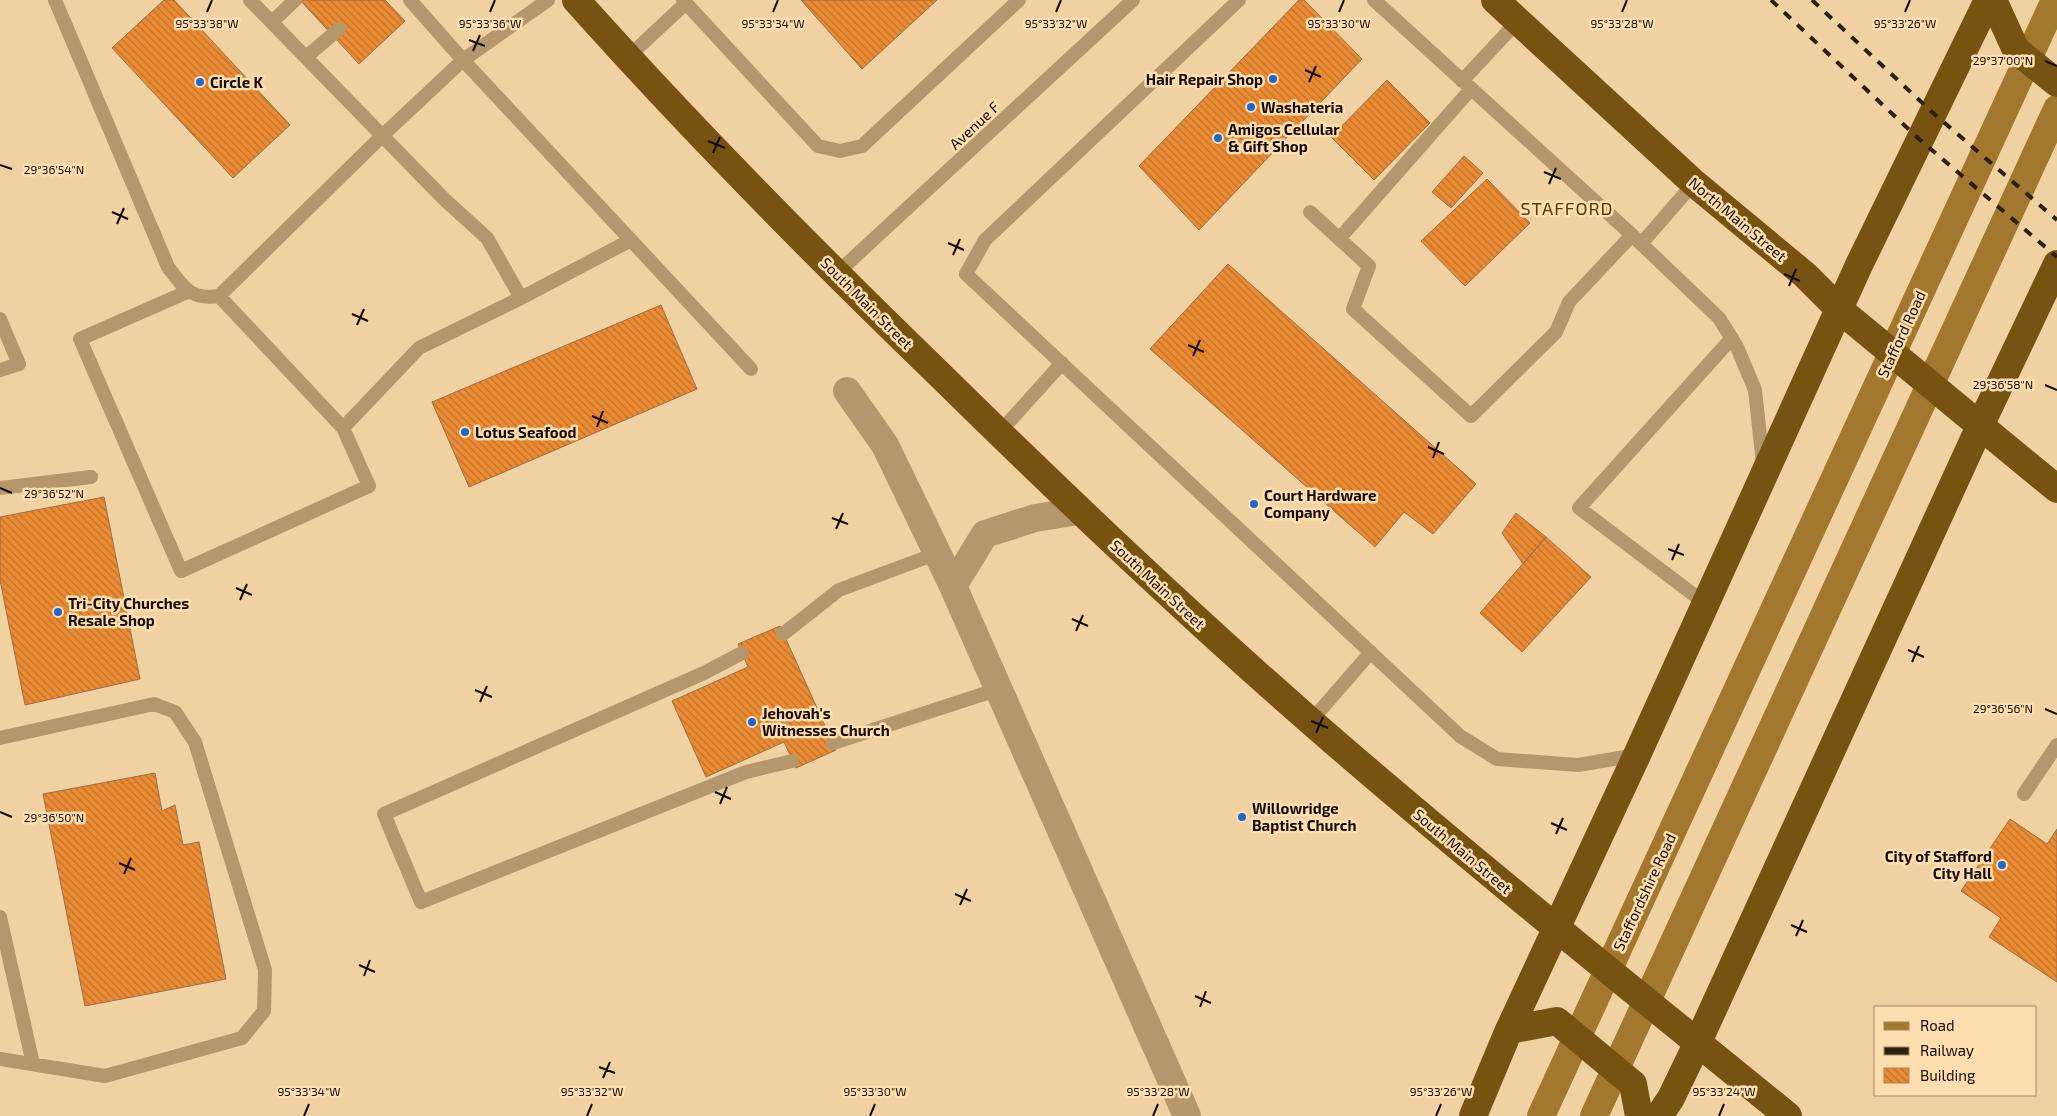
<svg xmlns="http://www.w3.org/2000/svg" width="2057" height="1116" font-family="'Exo 2',sans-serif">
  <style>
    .building { fill: url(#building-back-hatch); stroke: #996f4e }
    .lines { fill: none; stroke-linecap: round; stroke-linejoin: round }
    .lane { stroke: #b4976c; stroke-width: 14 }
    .street { stroke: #b4976c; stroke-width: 28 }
    .secondary { stroke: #a1782e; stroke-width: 28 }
    .highway { stroke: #765310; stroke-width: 28 }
    .rail { stroke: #2d2012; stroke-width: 4; stroke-dasharray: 9 9; stroke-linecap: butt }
    .ticks { fill: none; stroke: #140a00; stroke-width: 2 }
    .poi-dot { fill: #1b68d2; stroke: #fedeae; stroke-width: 2 }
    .labels { text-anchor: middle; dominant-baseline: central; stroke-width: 5; stroke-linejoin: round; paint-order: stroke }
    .poi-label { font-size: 15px; font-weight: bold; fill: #140a00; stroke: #fedeae; text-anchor: start }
    .street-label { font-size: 15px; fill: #140a00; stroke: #fedeae }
    .quarter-label { font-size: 18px; letter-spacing: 1px; fill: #553b0a; stroke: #fedeae }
    .ticks-label { font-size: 12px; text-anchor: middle; fill: #140a00; stroke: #fedeae; stroke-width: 5; stroke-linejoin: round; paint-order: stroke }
  </style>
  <defs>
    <pattern id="building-back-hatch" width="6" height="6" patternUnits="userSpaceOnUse" patternTransform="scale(1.25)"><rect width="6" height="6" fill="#eb8b33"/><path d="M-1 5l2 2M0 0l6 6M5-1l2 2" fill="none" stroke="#bd7029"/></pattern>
  </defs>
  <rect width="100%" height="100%" fill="#f0d1a1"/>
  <path class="building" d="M164,0H174L290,125L233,178L112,48Z
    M300,0H385L405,21L359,64Z
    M801,0H937L862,69Z
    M1299,0H1304L1362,59L1199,230L1139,166Z
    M1387,80L1430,123L1374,180L1331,137Z
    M1464,156L1483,173L1451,208L1432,192Z
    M1487,179L1530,223L1465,286L1421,241Z
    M1228,264L1476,484L1433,534L1404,512L1375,547L1150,349Z
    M661,305L697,389L469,487L432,402Z
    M104,497L140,679L25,705L0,580V517Z
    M1516,513L1546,537L1523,564L1502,533Z
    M1546,537L1591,577L1522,652L1480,613Z
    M780,626L836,750L796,768L784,742L706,777L672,701L748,667L738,644Z
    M155,773L162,811L175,805L183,845L199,842L226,979L85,1006L43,794Z
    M2010,819L2047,844L2057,829V982L1989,937L2001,918L1961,891Z"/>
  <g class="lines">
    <path class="lane" d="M55,0L168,267C184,288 190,300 219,296L382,136L463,60L548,0
      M250,0L444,199L487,238L521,298
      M410,0L463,60L751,369
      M683,0L818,146L840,151L862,146L1019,0
      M1239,0L985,240L966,274L1460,736L1497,759L1578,765L1637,755
      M1374,0L1632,235L1719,318L1737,347L1755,390L1763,464
      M272,22L295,0
      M306,57L339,29
      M627,58L686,3
      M1462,81L1517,22
      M1310,212L1369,266L1353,309L1471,416L1556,332L1569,302L1632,235
      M1339,239L1471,89
      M1641,244L1694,183
      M836,274L1133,0
      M187,292L80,339L181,571L369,486L343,428
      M219,296L343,428L419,348L521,298L631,240
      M0,319L19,364L0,370
      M999,433L1062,363
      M0,488L91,477
      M1706,604L1579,508L1732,338
      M783,634L839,590L938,553
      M742,653L704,673L384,814L421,902L746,772L792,761
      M1311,721L1371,652
      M0,738L154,704L175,712L195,742L265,970L264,1011L242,1038L105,1076L0,1059
      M833,743L999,689
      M2024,794L2057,745
      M0,917L33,1064"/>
    <path class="street" d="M847,391L885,445L953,586L1187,1116
      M953,586L985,534L1035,518L1079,511"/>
    <path class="secondary" d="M1541,1116L2055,0
      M1594,1116L2057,109"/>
    <path class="highway" d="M576,0C692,130 815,254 940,375C1060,493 1182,609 1309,720C1465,856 1627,985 1788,1116
      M1495,0L1694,183L1805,275L1840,310L2057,489
      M1993,0L2016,50L2057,83
      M1509,1030L1557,1021L1633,1084L1639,1116
      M1473,1116L1509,1030L1637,755L1859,265L1988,0
      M1659,1116L1671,1098L1698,1042L1980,426L2057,264"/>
    <path class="rail" d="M1771,0L1919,139L2057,257
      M1812,0L1932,112L2057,220"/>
  </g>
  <path class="ticks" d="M207,12L212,0M490,12L495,0M773,12L778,0M1056,12L1061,0M1339,12L1344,0M1622,12L1627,0M1905,12L1910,0M469,40L485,46M473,51L480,35M2045,61L2057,66M1305,70L1321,77M1309,82L1316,66M708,141L725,148M713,153L720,137M0,165L12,169M1544,172L1561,179M1549,184L1556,168M112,212L128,219M117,224L124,208M948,243L964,250M953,255L960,239M1784,274L1800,281M1789,286L1796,269M352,314L368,321M357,325L364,309M1188,345L1204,352M1193,356L1200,340M2045,385L2057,390M592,416L608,423M597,427L603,411M1428,447L1444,454M1433,458L1439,442M0,488L12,493M832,518L848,524M836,529L843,513M1668,549L1684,555M1672,560L1679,544M236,588L252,595M240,600L247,584M1072,619L1088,626M1076,631L1083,615M1908,650L1924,657M1912,662L1919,646M475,690L492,697M480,702L487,686M2045,709L2057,714M1311,721L1328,728M1316,733L1323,717M715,792L731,799M720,804L727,787M0,812L12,817M1551,823L1567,830M1556,834L1563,818M119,863L135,870M124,874L131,858M955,894L971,901M960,905L967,889M1791,925L1807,932M1796,936L1803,920M359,965L375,972M364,976L370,960M1195,996L1211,1003M1200,1007L1206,991M599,1067L615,1073M603,1078L610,1062M304,1116L309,1104M587,1116L592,1104M870,1116L875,1104M1153,1116L1158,1104M1436,1116L1441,1104M1719,1116L1724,1104"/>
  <g class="poi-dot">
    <circle cx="1273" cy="79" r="5"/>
    <circle cx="200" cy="82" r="5"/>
    <circle cx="1251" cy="107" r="5"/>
    <circle cx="1218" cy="138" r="5"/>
    <circle cx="465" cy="432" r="5"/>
    <circle cx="1254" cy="504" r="5"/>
    <circle cx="58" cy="612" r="5"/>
    <circle cx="752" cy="722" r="5"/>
    <circle cx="1242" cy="817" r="5"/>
    <circle cx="2002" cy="865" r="5"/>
  </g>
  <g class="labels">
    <g class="poi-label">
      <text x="1263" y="79" text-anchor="end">Hair Repair Shop</text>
      <text x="210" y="82">Circle K</text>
      <text x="1261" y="107">Washateria</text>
      <text x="1228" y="129">Amigos Cellular<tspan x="1228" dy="17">&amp; Gift Shop</tspan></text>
      <text x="475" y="432">Lotus Seafood</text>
      <text x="1264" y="495">Court Hardware<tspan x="1264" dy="17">Company</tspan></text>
      <text x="68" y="603">Tri-City Churches<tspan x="68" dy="17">Resale Shop</tspan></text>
      <text x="762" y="713">Jehovah's<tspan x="762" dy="17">Witnesses Church</tspan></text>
      <text x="1252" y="808">Willowridge<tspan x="1252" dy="17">Baptist Church</tspan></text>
      <text x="1992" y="856" text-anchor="end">City of Stafford<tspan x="1992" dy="17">City Hall</tspan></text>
    </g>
    <g class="street-label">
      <text transform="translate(974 125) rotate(-43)">Avenue F</text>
      <text transform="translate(1738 219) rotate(40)">North Main Street</text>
      <text transform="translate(867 303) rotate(45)">South Main Street</text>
      <text transform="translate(1901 334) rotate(-65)">Stafford Road</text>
      <text transform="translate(1158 584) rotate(43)">South Main Street</text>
      <text transform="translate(1463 851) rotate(40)">South Main Street</text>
      <text transform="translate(1644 892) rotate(-65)">Staffordshire Road</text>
    </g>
    <g class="quarter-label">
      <text x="1567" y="208">STAFFORD</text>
    </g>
  </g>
  <g class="ticks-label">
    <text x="207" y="28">95°33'38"W</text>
    <text x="490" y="28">95°33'36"W</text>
    <text x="773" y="28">95°33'34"W</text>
    <text x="1056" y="28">95°33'32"W</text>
    <text x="1339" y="28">95°33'30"W</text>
    <text x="1622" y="28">95°33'28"W</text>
    <text x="1905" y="28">95°33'26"W</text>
    <text x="2003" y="65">29°37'00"N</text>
    <text x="54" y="174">29°36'54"N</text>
    <text x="2003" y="389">29°36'58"N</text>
    <text x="54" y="498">29°36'52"N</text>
    <text x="2003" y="713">29°36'56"N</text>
    <text x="54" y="822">29°36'50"N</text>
    <text x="309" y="1096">95°33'34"W</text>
    <text x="592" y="1096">95°33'32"W</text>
    <text x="875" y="1096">95°33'30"W</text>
    <text x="1158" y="1096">95°33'28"W</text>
    <text x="1441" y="1096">95°33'26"W</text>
    <text x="1724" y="1096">95°33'24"W</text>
  </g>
  <rect x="1874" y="1006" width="162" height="90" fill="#fedeae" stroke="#a08968"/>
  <rect x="1884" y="1022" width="25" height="8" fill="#a1782e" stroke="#a08968"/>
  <text x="1920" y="1031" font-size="15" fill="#140a00">Road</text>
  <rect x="1884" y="1047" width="25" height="8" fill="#2d2012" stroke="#a08968"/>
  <text x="1920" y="1056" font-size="15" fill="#140a00">Railway</text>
  <rect x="1884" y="1068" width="25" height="15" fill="url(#building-back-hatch)" stroke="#a08968"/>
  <text x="1920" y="1081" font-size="15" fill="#140a00">Building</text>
</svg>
